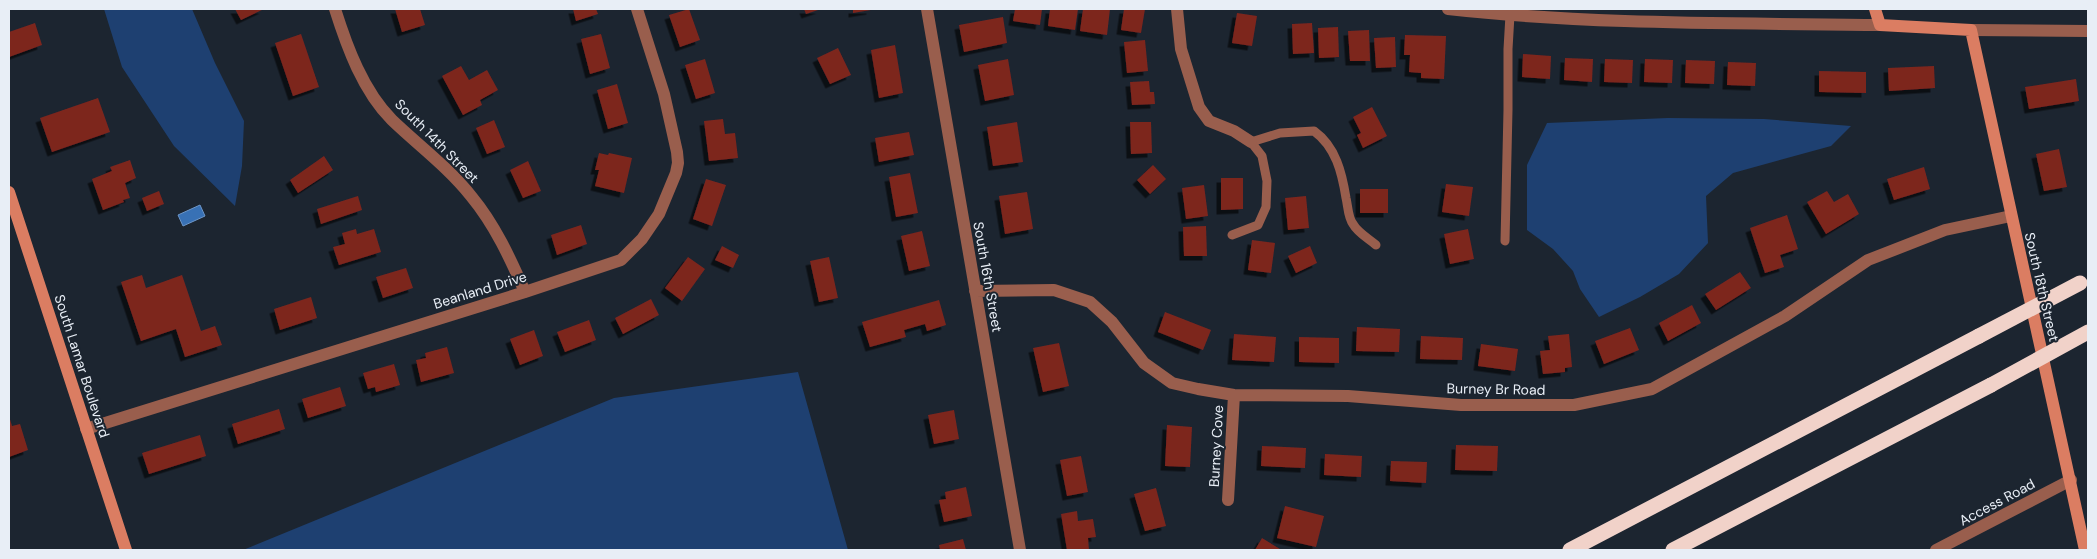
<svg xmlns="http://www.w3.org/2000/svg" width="2097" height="559" font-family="'DM Sans',sans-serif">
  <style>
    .green { fill: #1e4071 }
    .water { fill: #3871b5; stroke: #6d96c8 }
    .building { fill: #7d251f; filter: url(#shadow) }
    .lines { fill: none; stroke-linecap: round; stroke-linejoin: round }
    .lane { stroke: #995e4d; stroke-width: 9 }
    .street { stroke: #995e4d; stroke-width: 12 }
    .secondary { stroke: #db7d62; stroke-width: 12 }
    .highway { stroke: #f1d2c9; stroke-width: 15 }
    .highway-bridge { stroke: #f1d2c9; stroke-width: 15 }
    .labels { text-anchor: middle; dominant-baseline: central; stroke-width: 4; stroke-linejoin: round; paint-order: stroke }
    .street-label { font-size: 14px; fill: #e8eef6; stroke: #1c2530 }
  </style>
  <defs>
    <filter id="shadow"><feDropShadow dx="-4.5" dy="4.5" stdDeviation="0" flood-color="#0009"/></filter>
  </defs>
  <rect width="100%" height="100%" fill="#1c2530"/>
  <path class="green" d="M104,9H192L215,63L244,121L242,166L235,206L174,146L122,67Z
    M1668,118L1764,119L1851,126L1831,146L1733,173L1706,196L1708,243L1679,274L1640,297L1599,317L1580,289L1573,271L1553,249L1527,230V165L1547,123Z
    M798,372L848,550H243L614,398Z"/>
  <path class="water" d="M200,205L205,216L183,226L178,215Z"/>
  <path class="building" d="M235,9H264L241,20Z
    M395,9H420L425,25L402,32Z
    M573,9H596L598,14L576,21Z
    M689,9L700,40L680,47L669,15Z
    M804,9H821L806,14Z
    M853,9H871V10L853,13Z
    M1015,9H1042L1040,25L1013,21Z
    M1050,9H1078L1075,30L1048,26Z
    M1083,9H1110L1107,35L1080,31Z
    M1124,9H1145L1141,33L1121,30Z
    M1237,13L1257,16L1252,46L1232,43Z
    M1003,17L1007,43L964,52L959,25Z
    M35,23L42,45L9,57V32Z
    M1312,23L1314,53L1293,54L1292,24Z
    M1338,27L1339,57L1319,58L1318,28Z
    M1369,30L1370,61H1350L1348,31Z
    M301,34L319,87L293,96L275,43Z
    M601,34L610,68L590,74L581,39Z
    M1405,35L1446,36L1444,79L1421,78V73L1409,72L1410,55H1404Z
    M1395,37L1396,67L1376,68L1374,38Z
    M1145,40L1148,71L1127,73L1124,42Z
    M895,45L903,93L879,98L871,50Z
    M838,48L851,75L830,84L817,58Z
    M1523,54L1551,56L1550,79L1522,77Z
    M1565,58L1593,59L1592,82L1564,80Z
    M705,59L715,93L696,99L685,65Z
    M1008,59L1014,95L985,101L978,65Z
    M1605,59L1633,60L1632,83L1604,82Z
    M1645,59L1673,60L1672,83L1644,82Z
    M1686,60L1715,61L1714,84L1685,83Z
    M1728,62L1756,63L1755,86L1727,85Z
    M461,66L469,80L487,70L498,90L480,100L482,105L463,115L442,76Z
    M1934,66L1935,88L1889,91L1888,68Z
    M1819,71L1866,72V93L1819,92Z
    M2076,79L2079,101L2029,109L2025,87Z
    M1149,81L1150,92H1154L1155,104L1132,105L1130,82Z
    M617,84L628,123L608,129L597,90Z
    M98,98L110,132L52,152L40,118Z
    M1372,107L1387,136L1363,148L1357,135L1361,133L1353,117Z
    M723,119L725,134L735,133L738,158L709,161L704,121Z
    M494,120L505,147L487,154L476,128Z
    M1017,122L1023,162L993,166L987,127Z
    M1130,122H1151L1152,153L1131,154Z
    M909,132L914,155L879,162L875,138Z
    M2059,149L2067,187L2044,191L2036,154Z
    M599,153L608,155L609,153L632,158L624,193L595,186L599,170H595Z
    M324,156L333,170L298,193L290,180Z
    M130,160L136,178L125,183L130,198L123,200L124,202L103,210L92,179L112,171L110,167Z
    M528,161L541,191L523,198L510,170Z
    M1153,165L1166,179L1150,194L1137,180Z
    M1924,167L1930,189L1894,200L1887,179Z
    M910,173L918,213L896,217L889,177Z
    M1221,178H1243V209L1221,210Z
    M706,179L726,185L712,226L693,219Z
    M1446,184L1473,187L1469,216L1442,212Z
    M1204,185L1208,216L1186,219L1182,188Z
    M1360,189H1388V213H1360Z
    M159,191L164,204L147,211L142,198Z
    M1827,191L1834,202L1848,194L1859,214L1826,234L1807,202Z
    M1027,192L1033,229L1005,234L999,196Z
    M358,196L362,210L321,224L317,209Z
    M1306,196L1309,228L1288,230L1285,198Z
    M1787,215L1798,249L1780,255L1784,267L1765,273L1750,228Z
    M581,225L587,244L557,255L551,235Z
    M1206,226L1207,256H1184L1183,227Z
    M356,229L357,234L374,229L381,252L339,265L333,247L345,244L342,233Z
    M1468,229L1474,259L1450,264L1444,234Z
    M922,231L930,266L909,271L901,236Z
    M1252,240L1275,243L1271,273L1248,270Z
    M722,246L739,255L733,268L715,260Z
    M1310,246L1317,263L1296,273L1288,256Z
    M688,257L705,269L682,301L665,288Z
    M829,257L838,298L819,302L810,261Z
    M406,268L413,288L383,298L376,277Z
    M1740,272L1751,288L1716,310L1705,294Z
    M142,275L146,288L182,275L201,331L215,326L222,345L185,357L176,329L141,341L121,282Z
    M311,297L317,318L280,330L274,309Z
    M651,299L659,315L623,334L615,318Z
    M939,300L946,325L927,331L925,324L904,330L906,337L870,347L862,322Z
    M1692,305L1701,323L1668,341L1659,323Z
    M1165,312L1211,330L1203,350L1158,332Z
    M589,320L596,340L565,352L557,332Z
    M1357,327L1400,329L1399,352L1356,351Z
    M1630,328L1639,350L1604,364L1595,341Z
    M534,330L543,356L520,365L510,339Z
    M1234,334L1276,337L1274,362L1232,360Z
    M1569,334L1572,367L1565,368V372L1543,374L1540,351L1550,350L1548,336Z
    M1421,336L1463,338L1462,360L1420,359Z
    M1299,337L1339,338V363L1299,362Z
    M1059,343L1069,386L1043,392L1033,348Z
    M1481,344L1518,349L1515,371L1478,366Z
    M447,347L454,373L421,382L416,360L426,358L425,353Z
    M394,364L400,385L376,392L375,387L368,389L363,373Z
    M340,387L346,406L308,418L302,399Z
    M279,409L285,429L238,444L232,424Z
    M954,410L959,439L934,444L928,415Z
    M9,416L12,426L20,424L28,450L9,457Z
    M1167,425L1192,427L1190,467L1165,466Z
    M200,435L206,456L149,474L142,453Z
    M1456,445L1498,446L1497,471L1455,470Z
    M1262,446L1306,448L1305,468L1261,466Z
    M1325,454L1362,456L1361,477L1324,475Z
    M1081,456L1088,492L1067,496L1060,460Z
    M1391,461L1427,462L1426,483L1390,481Z
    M966,487L972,516L944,522L939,500L946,499L945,492Z
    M1156,488L1166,526L1145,531L1134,494Z
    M1285,506L1324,516L1316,547L1277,538Z
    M1077,511L1078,521L1093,519L1096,537L1088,538L1089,550H1067L1061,514Z
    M1262,538L1280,549L1279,550H1255Z
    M963,539L966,550H940L939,545Z"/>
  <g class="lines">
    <path class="lane" d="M1232,235L1258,225L1266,207L1267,181L1262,156L1251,142L1280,133L1314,131C1336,147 1342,173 1346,198C1348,206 1348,218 1353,224C1358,233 1368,238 1376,245
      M1505,241L1508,110V49L1510,15"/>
    <path class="street" d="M335,9C347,47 363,91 392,120C418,145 448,167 471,196C495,225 510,258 525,292
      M927,9L1020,550
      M1177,9L1181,49L1199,107L1209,121L1234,131L1251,142
      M1448,9C1592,25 1736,23 1880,25
      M1971,30L2088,31
      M975,291L1054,290L1090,302L1112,322L1144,363L1172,383L1198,389L1234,395L1348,396L1461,405H1574L1652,389L1785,316L1868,260L1945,230L2011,216
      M86,429L525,292L621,260L642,239L659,214L676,173L678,163L677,152L664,94L637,9
      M1228,500L1234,395
      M1936,550L2071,480"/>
    <path class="secondary" d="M1875,9L1880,25L1971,30L2085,550
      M9,192L126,550"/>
    <path class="highway" d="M1570,550L1979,336
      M1673,550L1991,385"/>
    <path class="highway-bridge" d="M1979,336L2080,283
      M1991,385L2088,332"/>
  </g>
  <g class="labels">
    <g class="street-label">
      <text transform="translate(437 141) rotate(45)">South 14th Street</text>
      <text transform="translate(988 277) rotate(80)">South 16th Street</text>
      <text transform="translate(2042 287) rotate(77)">South 18th Street</text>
      <text transform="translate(480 290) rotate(-17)">Beanland Drive</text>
      <text transform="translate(82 366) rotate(72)">South Lamar Boulevard</text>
      <text transform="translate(1496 389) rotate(1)">Burney Br Road</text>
      <text transform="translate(1216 446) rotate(-87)">Burney Cove</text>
      <text transform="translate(1997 502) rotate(-28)">Access Road</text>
    </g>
  </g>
  <rect width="2097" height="559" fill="none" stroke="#e8eef6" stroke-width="20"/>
</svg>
